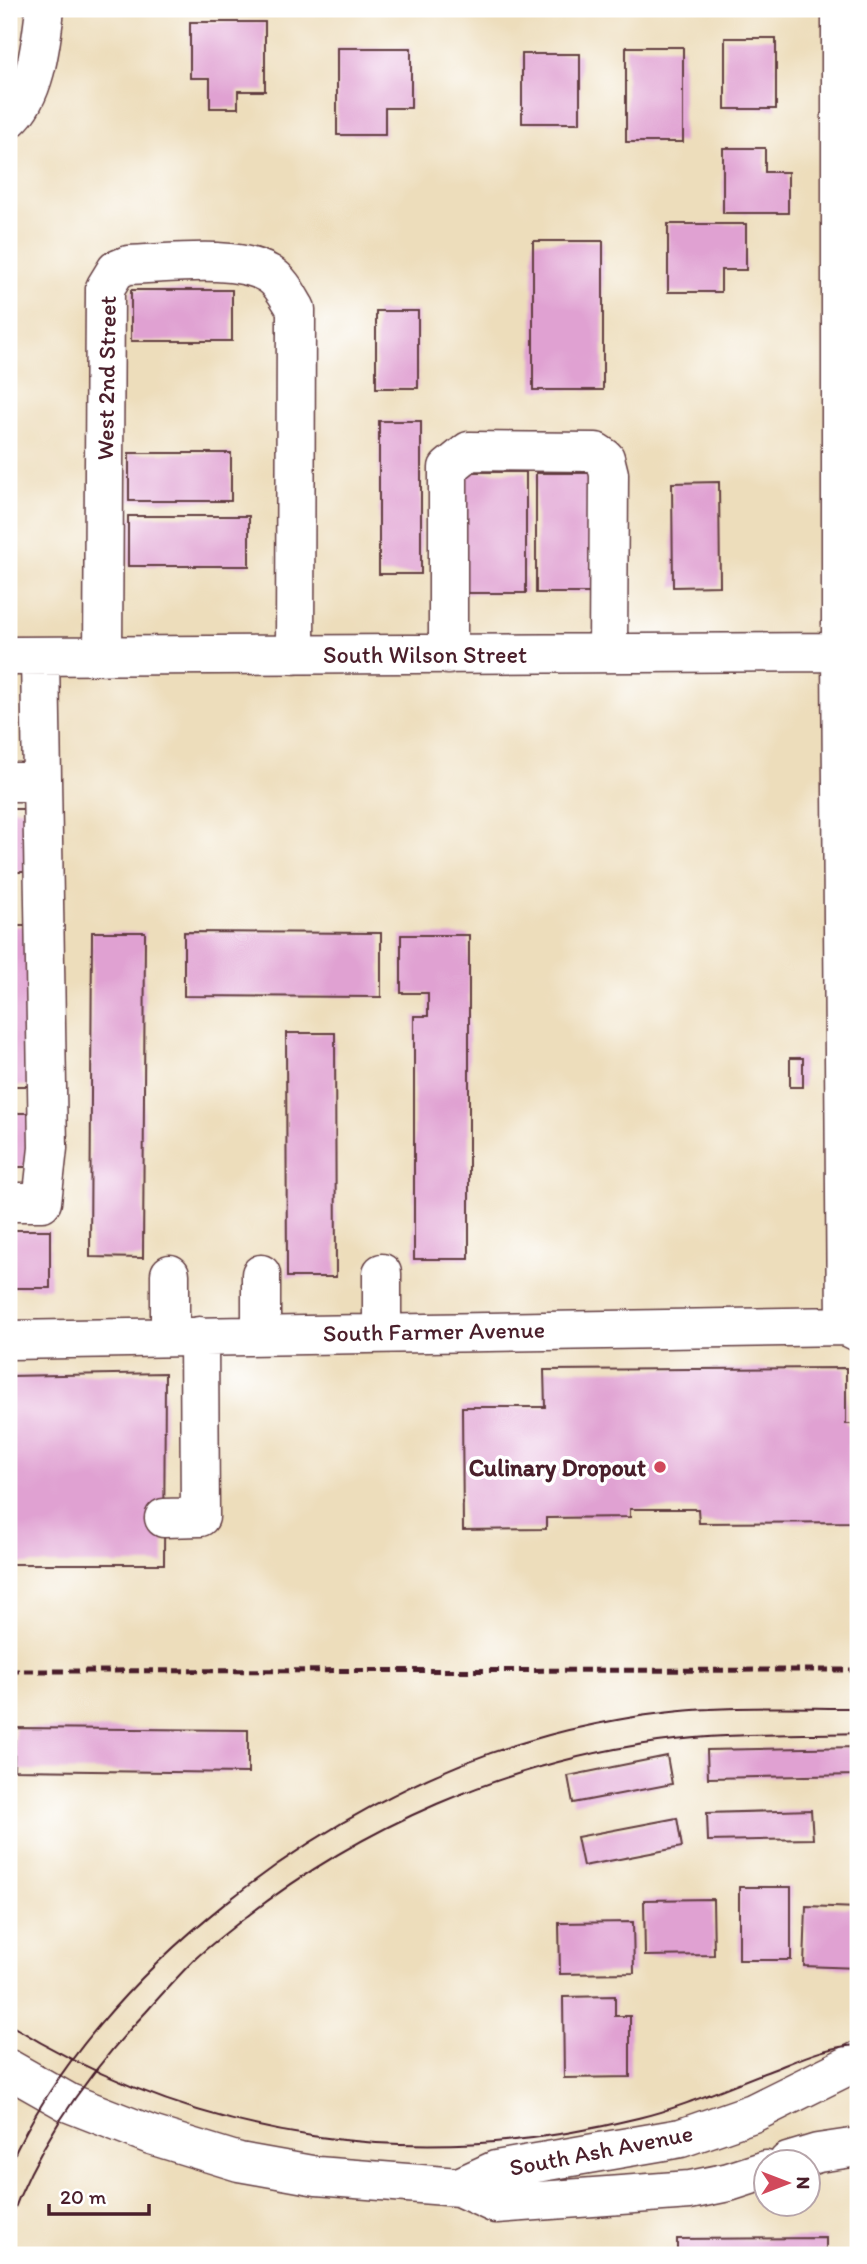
<svg xmlns="http://www.w3.org/2000/svg" width="867" height="2264" font-family="Itim,sans-serif">
  <style>
    .building { fill: #e0a1d2 }
    .lines { fill: none; stroke-linecap: round; stroke-linejoin: round }
    .minor-casing { stroke: #623c41; stroke-width: 41 }
    .minor { stroke: #fff; stroke-width: 38 }
    .tram { stroke: #4a1f2b; stroke-width: 2 }
    .rail { stroke: #4a1f2b; stroke-width: 5; stroke-dasharray: 10 5; stroke-linecap: butt }
    .poi-dot { fill: #d1495b; stroke: #fff; stroke-width: 2.5 }
    .labels { text-anchor: middle; dominant-baseline: central; stroke-width: 7; stroke-linejoin: round; paint-order: stroke }
    .street-label { font-size: 24px; fill: #4a1f2b; stroke: #fff }
    .poi-label { font-size: 24px; font-weight: bold; fill: #4a1f2b; stroke: #fff; text-anchor: end }
  </style>
  <rect width="100%" height="100%" fill="#fff"/>
  <filter id="ink" filterUnits="userSpaceOnUse"><feTurbulence type="fractalNoise" baseFrequency=".0143" numOctaves="2"/><feDisplacementMap in="SourceGraphic" scale="14" xChannelSelector="R" yChannelSelector="G"/><feConvolveMatrix kernelMatrix="1 2 1 2 8 2 1 2 1" color-interpolation-filters="sRGB"/></filter>
  <filter id="wash" filterUnits="userSpaceOnUse"><feTurbulence type="fractalNoise" baseFrequency=".00686" numOctaves="4" result="noise"/><feDisplacementMap in="SourceGraphic" scale="28" xChannelSelector="R" yChannelSelector="G"/><feGaussianBlur stdDeviation="1.57" result="paint"/><feColorMatrix in="noise" values="0 0 0 0 0 0 0 0 0 0 0 0 0 0 0 0 0 1.4 0 .05"/><feComposite in="paint" operator="in"/></filter>
  <g filter="url(#wash)">
    <rect width="100%" height="100%" fill="#edddbb"/>
    <g id="blocks">
      <path class="building" d="M190,22H265V91H238V108H210V78H190Z
        M725,38H776V109H725Z
        M626,47H683V142H626Z
        M337,48H411V108H385V135H337Z
        M522,54H580V123H522Z
        M723,148H765V172H788V213H723Z
        M668,224H746V270H721V292H668Z
        M533,241H603V390H533Z
        M131,290H232V341H131Z
        M376,311H418V388H376Z
        M379,421H421V574H379Z
        M129,453H231V501H129Z
        M459,472H526V593H459Z
        M536,473H603V593H536Z
        M719,482L720,586L673,587L672,483Z
        M128,516H249V566H128Z
        M9,692H15V748H9Z
        M9,809H29L28,872H9Z
        M9,926H30V1086H9Z
        M92,932H145L143,1258L90,1257Z
        M184,932L381,933V997L184,996Z
        M401,935H469V1259H414V1016H428V993H401Z
        M286,1033H335L336,1277H287Z
        M790,1058H803V1087H790Z
        M9,1113H32V1167H9Z
        M9,1230H50V1288H9Z
        M846,1368V1424H858V1522L699,1523L698,1509H630V1517L546,1518V1529L463,1530L462,1407H545L544,1370Z
        M165,1373L164,1564H9V1376Z
        M15,1728L248,1730V1773L14,1770Z
        M858,1747V1775L708,1778L707,1750Z
        M667,1756L672,1784L573,1803L568,1776Z
        M811,1810L813,1839L708,1841L707,1813Z
        M677,1818L682,1847L583,1866L577,1837Z
        M739,1887H791V1960H739Z
        M713,1899L714,1955L645,1956L644,1900Z
        M806,1906L858,1908V1968L804,1966Z
        M633,1922L634,1973L560,1974L559,1923Z
        M615,1996V2016H630V2077L564,2078L563,1997Z
        M826,2238V2255H677V2239Z"/>
    </g>
  </g>
  <g filter="url(#ink)">
    <use href="#blocks" fill-opacity="0" stroke="#623c41" stroke-width="2"/>
    <g class="lines">
      <defs>
        <path id="minor" d="M841,9V652L846,1326
          M9,119C36,95 41,43 45,9
          M448,655V468L469,451L596,452L605,458L609,474L608,652
          M9,656L841,652
          M103,656L105,288L116,270L128,265C168,264 235,254 269,274C282,282 288,296 296,309L295,655
          M9,782H42
          M9,1202H42L48,1148L40,656
          M170,1274V1336
          M261,1274V1334
          M382,1332V1273
          M9,1340L846,1326L858,1332
          M164,1518L200,1517L199,1336
          M9,2069L69,2103L151,2135L239,2162L317,2176L459,2187L496,2204L690,2190L729,2182L766,2170
          M788,2162L818,2153L858,2147
          M459,2187L496,2170L681,2138L753,2113L858,2061"/>
      </defs>
      <use href="#minor" class="minor-casing"/>
      <use href="#minor" class="minor"/>
      <path class="tram" d="M9,2024C202,2143 419,2173 638,2118C684,2107 729,2086 772,2070C800,2059 828,2046 858,2045
        M9,2166C95,1973 328,1799 528,1741C580,1725 656,1711 710,1709C759,1706 809,1708 858,1708
        M9,2223C38,2143 88,2073 146,2012C162,1994 179,1975 196,1958C210,1945 226,1933 241,1921C361,1826 506,1763 658,1742C724,1733 792,1735 858,1733"/>
      <path class="rail" d="M9,1671L858,1670"/>
    </g>
  </g>
  <circle class="poi-dot" cx="660" cy="1467" r="7"/>
  <g class="labels">
    <g class="street-label">
      <text transform="translate(106 378) rotate(-89)">West 2nd Street</text>
      <text x="425" y="654">South Wilson Street</text>
      <text transform="translate(434 1331) rotate(-1)">South Farmer Avenue</text>
      <text transform="translate(601 2150) rotate(-11)">South Ash Avenue</text>
    </g>
    <g class="poi-label">
      <text x="646" y="1467">Culinary Dropout</text>
    </g>
  </g>
  <rect width="867" height="2264" fill="none" stroke="#fff" stroke-width="35"/>
  <g transform="translate(787 2183) rotate(90)"><circle r="33" fill="#ffffff" stroke="#b7a5aa" stroke-width="2"/>
  <path d="M0-5L12 26L0 18L-12 26Z" fill="#d1495b"/>
  <text y="-10" font-size="19" font-weight="bold" text-anchor="middle" fill="#4a1f2b">N</text>
  </g>
  <path d="M49 2204v10h100v-10" fill="none" stroke="#4a1f2b" stroke-width="3.5"/>
  <text x="60" y="2204" font-size="21" fill="#4a1f2b" stroke="#ffffff" stroke-width="5" paint-order="stroke">20 m</text>
</svg>
